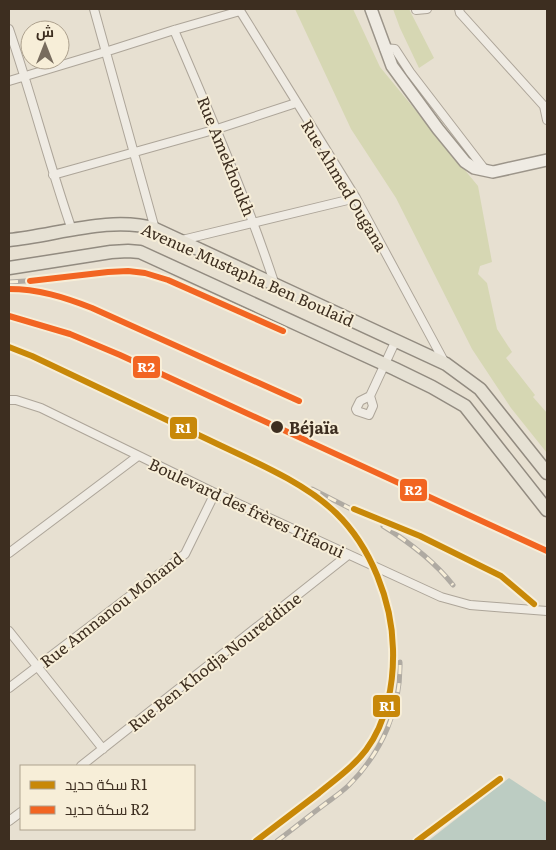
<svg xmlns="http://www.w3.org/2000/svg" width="556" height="850" font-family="Literata,Cairo,serif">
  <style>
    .green { fill: #d6d7b3 }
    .water { fill: #bcccc2 }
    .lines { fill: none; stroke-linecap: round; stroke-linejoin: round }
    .street-casing { stroke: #ada599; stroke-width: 10 }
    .secondary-casing { stroke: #9c958a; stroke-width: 14 }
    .primary-casing { stroke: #928b80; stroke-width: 15 }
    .street { stroke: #efebe3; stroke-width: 8 }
    .secondary { stroke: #efebe3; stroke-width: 11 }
    .primary { stroke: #e6e1d4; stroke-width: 12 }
    .rail-casing { stroke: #afaaa2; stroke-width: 5 }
    .rail { stroke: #f7eed8; stroke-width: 3; stroke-dasharray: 9; stroke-linecap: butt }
    .rail-1-casing { stroke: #f7eed8; stroke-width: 10 }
    .rail-2-casing { stroke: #f7eed8; stroke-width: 10 }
    .rail-1 { stroke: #c88808; stroke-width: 6 }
    .rail-2 { stroke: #f26522; stroke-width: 6 }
    .stop-dot { fill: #3d2e20; stroke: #f7eed8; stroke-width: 2 }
    .labels { text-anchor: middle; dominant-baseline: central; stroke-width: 4; stroke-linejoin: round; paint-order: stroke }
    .street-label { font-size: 16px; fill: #3d2e20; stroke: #f7eed8 }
    .stop-label { font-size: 16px; font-weight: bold; fill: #3d2e20; stroke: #f7eed8; text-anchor: start }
    .line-badge { stroke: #f7eed8; stroke-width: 2 }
    .badge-label { font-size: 14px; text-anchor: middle; font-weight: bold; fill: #fff }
  </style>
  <rect width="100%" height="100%" fill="#e7e0d1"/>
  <path class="green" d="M295,9H353L380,67L478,186L492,262L480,266L478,274L487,283L497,329L512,352L506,358L535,395L533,397L547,413V453L511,408L472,349L396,198L351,129Z
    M393,9H409L434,58L419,68L400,28Z"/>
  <path class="water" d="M509,778L547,803V841H428Z"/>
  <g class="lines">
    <defs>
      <path id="street" d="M94,9L155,229
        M239,9L356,198L445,363
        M459,9L460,13L544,106
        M416,10L427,9
        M9,29C32,96 49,164 72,230
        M174,30C210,114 246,197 275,285
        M384,48L395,49L410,72L486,171
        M9,81L105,52L174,30L240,11
        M547,106H544L547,120
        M53,175L217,129L296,103
        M182,240L356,198
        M370,396L396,340
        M370,396L373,406L369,415L357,411L356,409L360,401Z
        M9,400H16L41,408L215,493L441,597L470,605L547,611
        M9,553L138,456
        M9,631L103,749
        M9,688L185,554L215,493
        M81,766L348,555
        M9,821L21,812"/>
      <path id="secondary" d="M371,9L392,66L438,129L465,162L474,168L493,172L547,160"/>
      <path id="primary" d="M9,240C54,236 111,215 155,229L446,364L480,389L547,473
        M9,268L111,252L128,251L140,252L395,369L432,387L465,406L547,510"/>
    </defs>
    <use href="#street" class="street-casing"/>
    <use href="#secondary" class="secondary-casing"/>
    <use href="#primary" class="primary-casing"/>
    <use href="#street" class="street"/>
    <use href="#secondary" class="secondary"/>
    <use href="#primary" class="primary"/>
    <defs>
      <path id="rail" d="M9,282L42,280L108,272L128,271L145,273L168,280L283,331
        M9,289C38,289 64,297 92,308L299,401
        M9,347L32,356C91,384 150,412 209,440C250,460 303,481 336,513C371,547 392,601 393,649C394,683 387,722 366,750C353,767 336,779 319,793C298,809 277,825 256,841
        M312,489L359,513
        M354,509L420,536L501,576L534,604
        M383,526C409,542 434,561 453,585
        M277,841C293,829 309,816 325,804C333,798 342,792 349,785C382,752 401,709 400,662
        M417,841L500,779"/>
    </defs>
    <use href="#rail" class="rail-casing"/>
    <use href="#rail" class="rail"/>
    <defs>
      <path id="rail-1" d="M9,347L32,356C91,384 150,412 209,440C250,460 303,481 336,513C371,547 392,601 393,649C394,683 387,722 366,750C353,767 336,779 319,793C298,809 277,825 256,841
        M354,509L420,536L501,576L534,604
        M417,841L500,779"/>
      <path id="rail-2" d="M30,281L108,272L128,271L145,273L168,280L283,331
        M9,289C38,289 64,297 92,308L299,401
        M9,316L70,334L120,355L547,551"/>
    </defs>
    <use href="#rail-1" class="rail-1-casing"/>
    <use href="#rail-2" class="rail-2-casing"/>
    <use href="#rail-1" class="rail-1"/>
    <use href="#rail-2" class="rail-2"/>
  </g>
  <circle class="stop-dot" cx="277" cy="427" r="7"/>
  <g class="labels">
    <g class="street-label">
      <text transform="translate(227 156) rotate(68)">Rue Amekhoukh</text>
      <text transform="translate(345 185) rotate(59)">Rue Ahmed Ougana</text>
      <text transform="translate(248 274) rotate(24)">Avenue Mustapha Ben Boulaid</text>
      <text transform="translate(247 507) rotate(25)">Boulevard des frères Tifaoui</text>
      <text transform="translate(111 609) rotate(-38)">Rue Amnanou Mohand</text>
      <text transform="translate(214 661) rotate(-38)">Rue Ben Khodja Noureddine</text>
    </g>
    <g class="stop-label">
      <text x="289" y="427">Béjaïa</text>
    </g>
  </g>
  <g class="line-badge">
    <rect x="132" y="355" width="29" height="24" rx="5" fill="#f26522"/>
    <rect x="169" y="416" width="29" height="24" rx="5" fill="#c88808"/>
    <rect x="399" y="478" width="29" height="24" rx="5" fill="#f26522"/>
    <rect x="372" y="694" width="29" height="24" rx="5" fill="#c88808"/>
  </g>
  <g class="badge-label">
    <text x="146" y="372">R2</text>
    <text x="183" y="433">R1</text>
    <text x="413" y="495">R2</text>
    <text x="387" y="711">R1</text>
  </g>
  <rect width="556" height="850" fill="none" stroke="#3d2e20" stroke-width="20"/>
  <rect x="20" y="765" width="175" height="65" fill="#f7eed8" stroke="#ada18e"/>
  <rect x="30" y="781" width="25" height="8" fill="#c88808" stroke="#ada18e"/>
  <text x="65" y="790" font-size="15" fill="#3d2e20">سكة حديد R1</text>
  <rect x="30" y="806" width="25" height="8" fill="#f26522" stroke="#ada18e"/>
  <text x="65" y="815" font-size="15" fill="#3d2e20">سكة حديد R2</text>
  <g transform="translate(45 45)"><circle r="24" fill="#f7eed8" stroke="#ada18e"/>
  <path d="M0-4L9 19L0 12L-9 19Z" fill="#786c5e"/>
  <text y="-8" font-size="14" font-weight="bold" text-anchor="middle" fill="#3d2e20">ش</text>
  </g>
</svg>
